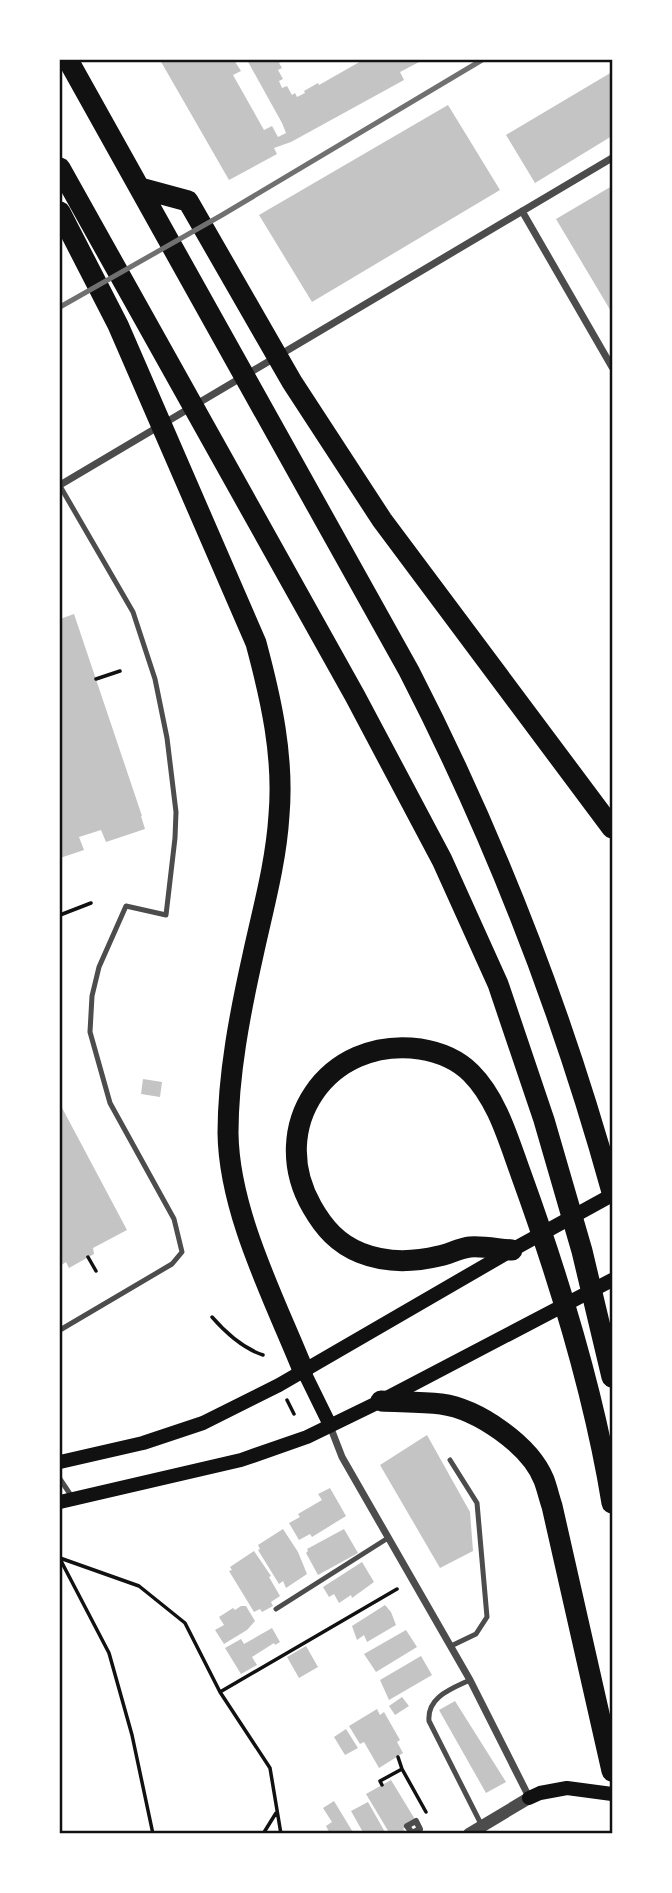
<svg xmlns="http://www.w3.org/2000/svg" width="672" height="1893" font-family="Inter,sans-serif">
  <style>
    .building { fill: #c4c4c4 }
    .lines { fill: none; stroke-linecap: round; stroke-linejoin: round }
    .path { stroke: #111; stroke-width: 3.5 }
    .service { stroke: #4c4c4c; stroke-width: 5 }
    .pedestrian { stroke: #4c4c4c; stroke-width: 6 }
    .minor { stroke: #4c4c4c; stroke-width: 7 }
    .tertiary { stroke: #4c4c4c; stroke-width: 12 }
    .secondary { stroke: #111; stroke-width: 14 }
    .motorway { stroke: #111; stroke-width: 21 }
    .rail { stroke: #707070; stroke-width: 5 }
    .neatline { fill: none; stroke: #111; stroke-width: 2.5 }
  </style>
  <rect width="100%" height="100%" fill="#fff"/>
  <path class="building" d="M160,60H234L241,71L233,75L264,130L272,126L278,137L286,133L282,123L247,60H285L279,63L282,68L278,70L283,79L279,81L282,88L287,86L292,95L295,93L297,97L305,93L304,91L318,83L319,85L363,60H423L400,72L404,80L291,142L274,148L277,154L229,180Z
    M612,72V136L535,183L506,135Z
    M448,105L500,190L312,302L259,215Z
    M612,186V313L556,219Z
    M74,614L142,816H141L145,829L106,842L101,830L79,837L84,850L60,858V619Z
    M143,1079L162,1082L160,1097L141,1094Z
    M60,1104L127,1230L93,1248L94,1254L69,1268L66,1262L60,1266Z
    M427,1435L470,1512L473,1551L440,1568L380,1465Z
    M330,1488L346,1516L312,1537L310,1534L299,1540L289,1523L300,1517L298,1514L322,1500L318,1494Z
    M283,1529L298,1552L307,1574L286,1588L283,1581L279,1584L258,1550L260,1549L258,1545Z
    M344,1529L358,1553L318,1575L306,1553L308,1551L307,1549Z
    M254,1551L271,1576L269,1577L280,1596L271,1602L273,1606L262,1612L260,1609L254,1612L229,1571L232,1570L230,1567Z
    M362,1562L374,1582L352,1598L351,1595L339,1603L334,1594L329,1597L323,1587Z
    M385,1605L391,1612L396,1625L367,1642L364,1635L357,1640L352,1626Z
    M241,1606H246L255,1621L247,1630L224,1644L215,1630L224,1625L219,1617L233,1608L235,1610Z
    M272,1628L280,1642L275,1645L274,1643L252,1657L257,1665L241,1674L225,1648L241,1639L244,1644Z
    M406,1630L417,1647L376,1672L364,1654Z
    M306,1646L318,1667L299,1678L287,1657Z
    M421,1656L432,1675L389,1700L380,1680Z
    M402,1697L409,1706L395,1715L389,1706Z
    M455,1701L506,1782L486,1793L439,1710Z
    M377,1709L380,1715L384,1712L400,1740L397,1742L403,1753L379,1768L364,1742L360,1744L349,1726Z
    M346,1729L358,1748L345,1755L334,1737Z
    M391,1780L416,1821L403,1829L405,1831L401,1834H390L366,1794Z
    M334,1801L354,1834H330L326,1826L332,1822L323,1808Z
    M368,1802L386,1834H364L351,1811Z"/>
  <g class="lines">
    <path class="path" d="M96,679L120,671
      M60,915L91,903
      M88,1257L96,1271
      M212,1317C226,1333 242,1348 263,1355
      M287,1400L294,1414
      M60,1558L139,1586L185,1623L220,1692L270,1768L281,1834
      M60,1559L109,1653L132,1735L153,1834
      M220,1692L397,1589
      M398,1757L402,1769L426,1812
      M382,1785L380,1781L402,1769
      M263,1834L276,1813"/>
    <path class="service" d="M60,486L133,612L155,679L167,738L176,812L175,838L166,915L126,906L99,967L92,996L90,1032L110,1103L174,1219L182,1252L172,1264L60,1330
      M450,1460L477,1503L487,1617L476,1634L451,1646
      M60,1479L72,1497
      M276,1609L388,1538
      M470,1680C451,1689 427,1697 429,1721L482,1826"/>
    <path class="pedestrian" d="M416,1821L420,1829L412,1833L407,1826Z"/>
    <path class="minor" d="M522,211L612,367
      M60,485L612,158
      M330,1426L342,1457L470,1680L529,1797"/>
    <path class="tertiary" d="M469,1834L529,1798"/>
    <path class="secondary" d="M303,1370L330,1425
      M60,1462L143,1443L203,1423L279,1385L512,1250L612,1195
      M60,1502L241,1460L307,1437L381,1401L612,1280
      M529,1798L540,1793L567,1788L612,1794"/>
    <path class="motorway" d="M68,60L409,671C495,838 562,1011 612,1192
      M60,168L355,696L442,860L498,984L544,1120L582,1251L612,1377
      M140,188L188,201L292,382L382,520L612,828
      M60,212L118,325L256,643C271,699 284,756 279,815C276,863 263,909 253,955C240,1013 228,1075 228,1133C229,1212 274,1298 303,1370
      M512,1250C498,1249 483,1246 470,1247C460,1248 449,1254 439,1256C414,1262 386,1263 361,1253C338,1244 324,1228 312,1207C266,1127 327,1036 420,1049C439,1052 457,1059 471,1073C498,1100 509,1142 522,1177C560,1282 594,1392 612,1503
      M381,1401C401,1402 422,1402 441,1404C478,1409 530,1445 544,1480C547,1488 549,1497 552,1506L612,1771"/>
    <path class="rail" d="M60,307L222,215L482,60"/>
  </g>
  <rect width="672" height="1893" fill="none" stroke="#ffffff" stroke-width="122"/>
  <rect x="61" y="61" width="550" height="1771" class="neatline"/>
</svg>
